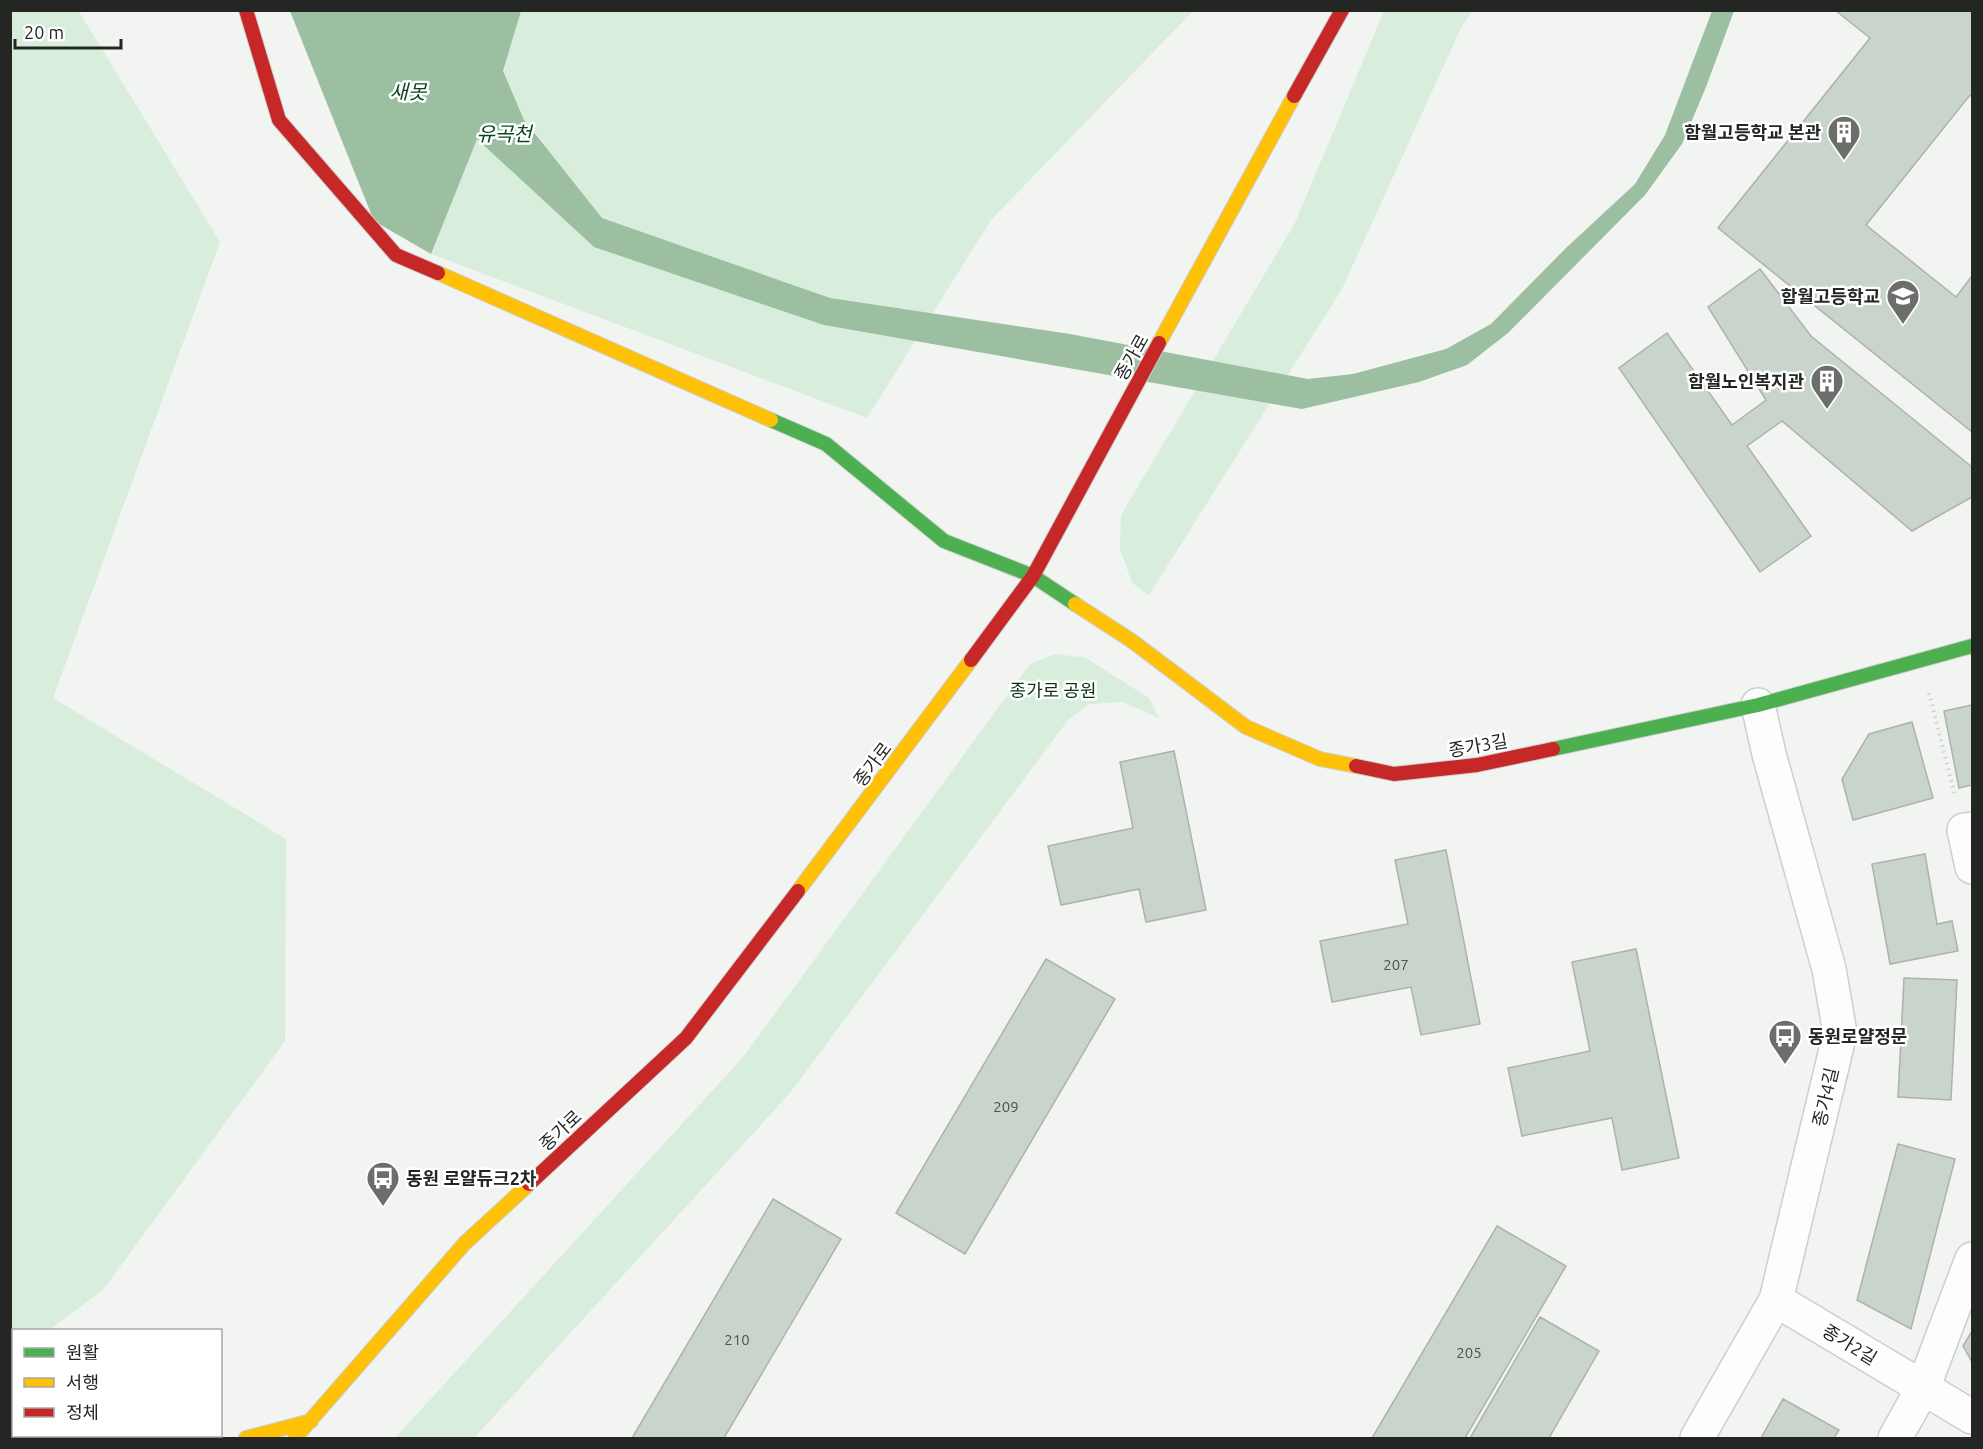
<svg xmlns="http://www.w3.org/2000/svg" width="1983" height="1449" font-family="Ubuntu,'Noto Sans KR',sans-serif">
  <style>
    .green { fill: #d9eddc }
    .water { fill: #9bbfa0 }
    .building { fill: #c9d4ca; stroke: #afb1af; stroke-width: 1.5 }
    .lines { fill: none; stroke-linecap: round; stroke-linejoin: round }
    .street-casing { stroke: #cdcfcd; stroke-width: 36 }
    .fast-casing { stroke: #cdcfcd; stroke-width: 16 }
    .slow-casing { stroke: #cdcfcd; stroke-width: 16 }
    .jam-casing { stroke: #cdcfcd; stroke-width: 16 }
    .path { stroke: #d1d2d1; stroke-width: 4; stroke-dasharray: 1.5 4.5; stroke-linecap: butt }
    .street { stroke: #fdfdfd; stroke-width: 33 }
    .fast { stroke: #4caf50; stroke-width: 14 }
    .slow { stroke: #ffc107; stroke-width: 14 }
    .jam { stroke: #c62828; stroke-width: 14 }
    .labels { text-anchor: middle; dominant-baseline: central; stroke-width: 5; stroke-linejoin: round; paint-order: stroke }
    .number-label { font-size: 15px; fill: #4d524e }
    .poi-label { font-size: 18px; font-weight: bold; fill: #242624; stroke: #fff; text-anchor: end }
    .street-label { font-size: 18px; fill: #242624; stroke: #fff }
    .park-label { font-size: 18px; fill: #0d3317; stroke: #fff }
    .water-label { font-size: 20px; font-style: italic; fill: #0a451d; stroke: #fff }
  </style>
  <rect width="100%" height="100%" fill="#f1f4f1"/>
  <path class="green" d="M78,10L220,242L53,698L286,839L285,1041L103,1290L49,1330H14L13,1357L11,1359V11Z
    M521,11H1193L991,220L867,418L431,254L503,71Z
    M1384,11H1472L1460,30L1342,289L1149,595L1132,583L1120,549L1121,515L1295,223Z
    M1056,654L1086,658L1149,698L1159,718L1123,702L1089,704L1068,720L790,1093L474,1438H395L744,1056L1030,664Z"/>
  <path class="water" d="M290,11H521L503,71L524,120L602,218L830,298L1070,334L1308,379L1353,374L1446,349L1491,324L1566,248L1635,184L1665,135L1712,11H1734L1706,87L1682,144L1645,195L1508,333L1467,365L1419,382L1302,409L824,325L594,247L477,139L431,254L374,221Z"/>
  <path class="building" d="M1835,10H1972V97L1970,95L1866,225L1956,297L1972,276V432L1718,228L1870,38Z
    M1760,269L1811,336L1972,467V497L1912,531L1782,421L1747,446L1811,536L1760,572L1619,368L1667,333L1732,425L1766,400L1708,307Z
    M1972,705V785L1959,788L1944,711Z
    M1912,722L1933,798L1853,820L1842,779L1869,734Z
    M1174,751L1206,910L1146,922L1139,889L1061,905L1048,846L1133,828L1120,762Z
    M1446,850L1480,1024L1421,1035L1411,987L1332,1002L1320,941L1408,924L1395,860Z
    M1925,854L1937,924L1952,921L1958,951L1890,964L1872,864Z
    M1636,949L1679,1158L1622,1170L1612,1118L1522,1136L1508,1068L1590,1051L1572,962Z
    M1046,959L1115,999L965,1254L896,1213Z
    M1904,978L1957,980L1951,1100L1898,1097Z
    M1898,1144L1955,1159L1911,1329L1857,1300Z
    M773,1199L841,1239L724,1438H632Z
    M1497,1226L1566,1266L1465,1438H1372Z
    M1540,1317L1599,1351L1549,1438H1470Z
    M1972,1331V1362L1963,1346Z
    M1783,1399L1839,1430L1834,1438H1761Z"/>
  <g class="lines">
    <defs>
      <path id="street" d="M1972,829L1964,830L1972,867
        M1776,1300L1972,1417
        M1697,1438L1776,1300L1840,1033L1829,969L1769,754L1758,705
        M1895,1438L1923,1388L1972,1259"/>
      <path id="fast" d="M771,420L826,444L944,541L1033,576L1075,604
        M1553,749L1758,705L1972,646"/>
      <path id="slow" d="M438,273L771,420
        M1159,343L1294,96
        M1075,604L1132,641L1246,727L1320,759L1356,766
        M798,891L971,660
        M246,1438L311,1421
        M295,1438L465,1243L529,1184"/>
      <path id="jam" d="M246,10L279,120L396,255L438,273
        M1294,96L1342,10
        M971,660L1033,576L1159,343
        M1356,766L1394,774L1477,765L1553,749
        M529,1184L686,1038L798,891"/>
    </defs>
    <use href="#street" class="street-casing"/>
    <use href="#fast" class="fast-casing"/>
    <use href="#slow" class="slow-casing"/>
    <use href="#jam" class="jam-casing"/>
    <path class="path" d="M1929,693L1955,796"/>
    <use href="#street" class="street"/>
    <use href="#fast" class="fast"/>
    <use href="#slow" class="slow"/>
    <use href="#jam" class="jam"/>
  </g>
  <defs>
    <symbol id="building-pin" viewBox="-11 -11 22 30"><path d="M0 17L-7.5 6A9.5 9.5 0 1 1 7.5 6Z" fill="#6c6e6c" stroke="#fff"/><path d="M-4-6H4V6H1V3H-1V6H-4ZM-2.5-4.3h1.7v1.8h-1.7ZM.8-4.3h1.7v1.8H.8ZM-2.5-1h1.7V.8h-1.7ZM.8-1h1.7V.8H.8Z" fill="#fff"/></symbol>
    <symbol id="school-pin" viewBox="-11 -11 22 30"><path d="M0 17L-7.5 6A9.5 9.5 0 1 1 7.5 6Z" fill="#6c6e6c" stroke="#fff"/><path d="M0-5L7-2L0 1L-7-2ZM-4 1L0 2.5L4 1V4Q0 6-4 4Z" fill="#fff"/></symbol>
    <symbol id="bus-pin" viewBox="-11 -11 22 30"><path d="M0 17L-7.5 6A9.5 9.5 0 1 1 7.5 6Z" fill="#6c6e6c" stroke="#fff"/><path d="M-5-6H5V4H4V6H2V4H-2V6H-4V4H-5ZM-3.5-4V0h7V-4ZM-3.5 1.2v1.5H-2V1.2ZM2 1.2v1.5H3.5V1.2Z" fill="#fff"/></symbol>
  </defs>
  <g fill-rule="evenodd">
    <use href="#building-pin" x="1825" y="113" width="38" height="52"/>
    <use href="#school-pin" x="1884" y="277" width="38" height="52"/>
    <use href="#building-pin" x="1808" y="362" width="38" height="52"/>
    <use href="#bus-pin" x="1766" y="1017" width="38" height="52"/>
    <use href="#bus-pin" x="364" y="1159" width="38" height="52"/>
  </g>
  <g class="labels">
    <g class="number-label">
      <text x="1396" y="964">207</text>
      <text x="1006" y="1106">209</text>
      <text x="737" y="1339">210</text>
      <text x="1469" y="1352">205</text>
    </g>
    <g class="poi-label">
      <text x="1821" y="132">함월고등학교 본관</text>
      <text x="1880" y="296">함월고등학교</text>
      <text x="1804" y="381">함월노인복지관</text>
      <text x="1808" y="1036" text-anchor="start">동원로얄정문</text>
      <text x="406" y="1178" text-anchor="start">동원 로얄듀크2차</text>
    </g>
    <g class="street-label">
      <text transform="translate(1131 357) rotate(-61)">종가로</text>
      <text transform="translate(1478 745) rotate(-10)">종가3길</text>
      <text transform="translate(872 764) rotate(-53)">종가로</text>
      <text transform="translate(1825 1097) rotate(-77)">종가4길</text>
      <text transform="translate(560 1130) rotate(-43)">종가로</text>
      <text transform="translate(1850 1344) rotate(31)">종가2길</text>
    </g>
    <g class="park-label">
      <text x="1053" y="690">종가로 공원</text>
    </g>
    <g class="water-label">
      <text x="408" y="91">새못</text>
      <text x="504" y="133">유곡천</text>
    </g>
  </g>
  <rect width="1983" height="1449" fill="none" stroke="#242624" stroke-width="24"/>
  <rect x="12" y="1329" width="210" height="108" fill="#ffffff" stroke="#a7a8a7" stroke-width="1.5"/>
  <rect x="24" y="1348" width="30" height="9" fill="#4caf50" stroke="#a7a8a7" stroke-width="1.5"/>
  <text x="66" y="1359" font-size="18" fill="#242624">원활</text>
  <rect x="24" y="1378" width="30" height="9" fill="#ffc107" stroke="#a7a8a7" stroke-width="1.5"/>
  <text x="66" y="1389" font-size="18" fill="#242624">서행</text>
  <rect x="24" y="1408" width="30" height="9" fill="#c62828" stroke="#a7a8a7" stroke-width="1.5"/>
  <text x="66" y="1419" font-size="18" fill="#242624">정체</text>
  <path d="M15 39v9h106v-9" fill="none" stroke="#242624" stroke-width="3"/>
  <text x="24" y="39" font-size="18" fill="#242624" stroke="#ffffff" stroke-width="4.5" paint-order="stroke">20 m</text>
</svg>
